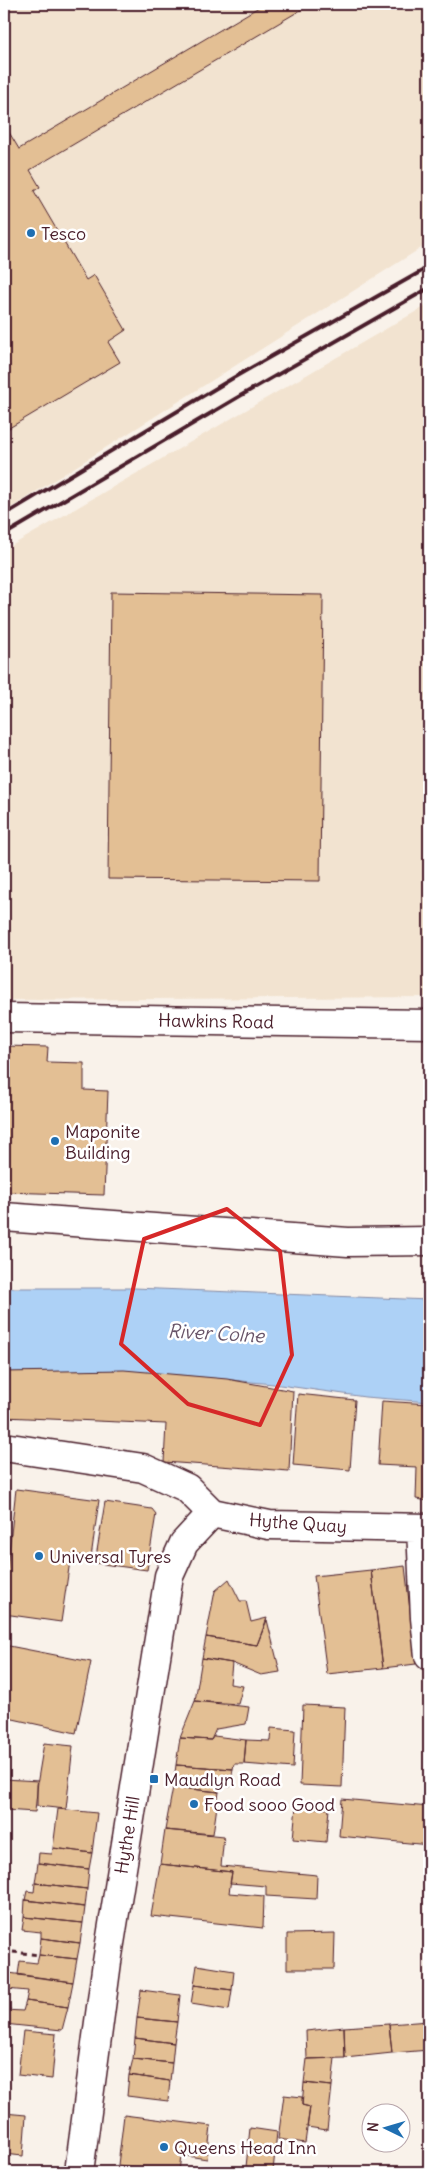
<svg xmlns="http://www.w3.org/2000/svg" width="433" height="2176" font-family="Delius,sans-serif">
  <style>
    .built { fill: #f2e3d0 }
    .water { fill: #add1f6; stroke: #858aa5 }
    .building { fill: #e3bf94; stroke: #4a1f2b }
    .lines { fill: none; stroke-linecap: round; stroke-linejoin: round }
    .minor-casing { stroke: #4a1f2b; stroke-width: 31 }
    .path { stroke: #4a1f2b; stroke-width: 3; stroke-dasharray: 5 4; stroke-linecap: butt }
    .minor { stroke: #fff; stroke-width: 28 }
    .rail { stroke: #4a1f2b; stroke-width: 4 }
    .marked { fill: none; stroke: #d62828; stroke-width: 4; stroke-linejoin: round }
    .poi-dot { fill: #1f6fb2; stroke: #fff; stroke-width: 2 }
    .labels { text-anchor: middle; dominant-baseline: central; stroke-width: 5; stroke-linejoin: round; paint-order: stroke }
    .poi-label { font-size: 18px; fill: #4a1f2b; stroke: #fff; text-anchor: start }
    .street-label { font-size: 18px; fill: #4a1f2b; stroke: #fff }
    .water-label { font-size: 19px; font-style: italic; fill: #685468; stroke: #fff }
  </style>
  <rect width="100%" height="100%" fill="#f9f2ea"/>
  <filter id="ink" filterUnits="userSpaceOnUse"><feTurbulence type="fractalNoise" baseFrequency=".02" numOctaves="2"/><feDisplacementMap in="SourceGraphic" scale="10" xChannelSelector="R" yChannelSelector="G"/><feConvolveMatrix kernelMatrix="1 2 1 2 8 2 1 2 1" color-interpolation-filters="sRGB"/></filter>
  <g filter="url(#ink)">
    <path class="built" d="M4,4H429V243L4,512Z
      M429,304V997L4,1000V550Z"/>
    <path class="water" d="M4,1288H134L429,1300V1402L365,1397L273,1384L178,1375H81L4,1381Z"/>
    <path class="building" d="M264,4H311L30,170L40,187L34,191L86,280L94,275L126,330L108,342L120,362L4,431V131L7,129L19,149Z
      M111,592L323,595L320,881L108,879Z
      M4,1046L48,1047L47,1062L84,1063V1090L108,1091L104,1195L4,1192Z
      M124,1370L227,1379L293,1391L289,1471L164,1462L166,1424L4,1417V1372Z
      M298,1394L355,1400L350,1470L293,1465Z
      M382,1401L429,1404V1501L416,1499L417,1467L378,1465Z
      M16,1489L99,1500L91,1557L71,1554L61,1622L4,1614V1596Z
      M105,1502L152,1509L156,1514L147,1570L95,1563Z
      M405,1566L416,1664L383,1668L371,1570Z
      M371,1570L383,1668L327,1674L314,1576Z
      M229,1579L240,1601H246L251,1622L267,1618L257,1645L206,1637L215,1591Z
      M267,1620L280,1672L261,1675L232,1663L202,1658L206,1637L257,1645Z
      M4,1645L91,1662L76,1733L4,1717Z
      M202,1658L232,1663L230,1684L243,1686L238,1704L195,1701Z
      M195,1701L249,1707L246,1724L216,1729L211,1740L180,1738Z
      M303,1705L345,1707L342,1787L300,1785Z
      M271,1728L295,1730L293,1768L244,1764L246,1740L270,1741Z
      M214,1736L246,1740L244,1764H234L233,1769L176,1765L180,1738L211,1740Z
      M44,1743L73,1746L66,1809L37,1806V1785Z
      M176,1765L233,1769L230,1787L221,1786L219,1792L173,1787Z
      M4,1779L38,1781L35,1812L4,1810Z
      M173,1787L219,1792L213,1834L165,1830Z
      M342,1799L429,1807V1845L339,1836Z
      M296,1806L329,1809L326,1842L293,1839Z
      M58,1809L97,1813L92,1853L53,1848Z
      M165,1830L224,1836L221,1866L317,1875L316,1899L266,1896V1886L230,1883L232,1872L160,1864Z
      M53,1848L92,1853L89,1869L38,1863L39,1853L52,1854Z
      M38,1863L89,1869L87,1889L35,1883Z
      M160,1864L232,1872L229,1893L264,1896L263,1928L151,1916Z
      M35,1883L87,1889L85,1907L25,1900L27,1891L34,1892Z
      M25,1900L85,1907L83,1923L24,1917Z
      M24,1917L83,1923L80,1943L41,1938V1932L22,1930Z
      M335,1933L334,1969H287V1934Z
      M41,1938L80,1943L77,1959L39,1955Z
      M39,1955L77,1959L73,1982L18,1975L20,1961L37,1963Z
      M197,1965L234,1971L232,1990L194,1985Z
      M9,1973L73,1982L68,2007L26,2001L28,1991L6,1989Z
      M194,1985L232,1990L229,2010L191,2004Z
      M141,1990L180,1995L177,2022L137,2018Z
      M26,2001L68,2007L62,2030L4,2024V2010L23,2011Z
      M137,2018L177,2022L174,2043L135,2038Z
      M429,2021V2050L392,2053L389,2024Z
      M389,2024L392,2053L345,2058L344,2027Z
      M344,2027L345,2058L307,2059L306,2031Z
      M23,2031L56,2034L52,2079L18,2075Z
      M135,2038L174,2043L172,2063L133,2059Z
      M335,2058L332,2086L304,2083L307,2059Z
      M133,2059L172,2063L170,2081L129,2075Z
      M129,2075L170,2081L168,2101L127,2096Z
      M304,2083L332,2086L327,2130L307,2127L310,2107L302,2105Z
      M284,2095L302,2097V2105L310,2107L305,2143L278,2139Z
      M4,2113L26,2115L23,2156L4,2154Z
      M124,2115L211,2126L207,2159L181,2155L179,2172L118,2165Z
      M250,2128L277,2132L273,2171L246,2167Z
      M246,2167L273,2171V2172H245Z"/>
    <g class="lines">
      <defs>
        <path id="minor" d="M4,1018L429,1024
          M4,1217L348,1242L429,1241
          M4,1447L143,1468L187,1488L212,1513L269,1525L429,1528
          M421,1528L425,1618L429,1656
          M79,2172L107,1962L169,1576L184,1543L212,1513"/>
      </defs>
      <use href="#minor" class="minor-casing"/>
      <path class="path" d="M4,1951L39,1955"/>
      <use href="#minor" class="minor"/>
      <path class="rail" d="M4,515L233,378L429,267
        M4,535L240,396L429,288"/>
    </g>
  </g>
  <path class="marked" d="M227,1209L280,1251L292,1355L260,1425L188,1404L121,1344L144,1239Z"/>
  <g class="poi-dot">
    <circle cx="31" cy="233" r="5"/>
    <circle cx="55" cy="1141" r="5"/>
    <circle cx="39" cy="1556" r="5"/>
    <rect x="149" y="1774" width="10" height="10" rx="2.5"/>
    <circle cx="194" cy="1804" r="5"/>
    <circle cx="164" cy="2147" r="5"/>
  </g>
  <g class="labels">
    <g class="poi-label">
      <text x="41" y="233">Tesco</text>
      <text x="65" y="1131">Maponite<tspan x="65" dy="21">Building</tspan></text>
      <text x="49" y="1556">Universal Tyres</text>
      <text x="164" y="1779">Maudlyn Road</text>
      <text x="204" y="1804">Food sooo Good</text>
      <text x="174" y="2147">Queens Head Inn</text>
    </g>
    <g class="street-label">
      <text transform="translate(216 1021) rotate(1)">Hawkins Road</text>
      <text transform="translate(298 1523) rotate(4)">Hythe Quay</text>
      <text transform="translate(127 1835) rotate(-81)">Hythe Hill</text>
    </g>
    <g class="water-label">
      <text transform="translate(216 1333) rotate(3)">River Colne</text>
    </g>
  </g>
  <rect width="433" height="2176" fill="none" stroke="#fff" stroke-width="20"/>
  <rect x="10" y="10" width="413" height="2156" fill="none" stroke="#4a1f2b" stroke-width="2" filter="url(#ink)"/>
  <g transform="translate(386 2128) rotate(275)"><circle r="24" fill="#ffffff" stroke="#b7a5aa"/>
  <path d="M0-4L9 19L0 12L-9 19Z" fill="#1f6fb2"/>
  <text y="-8" font-size="14" font-weight="bold" text-anchor="middle" fill="#4a1f2b">N</text>
  </g>
</svg>
